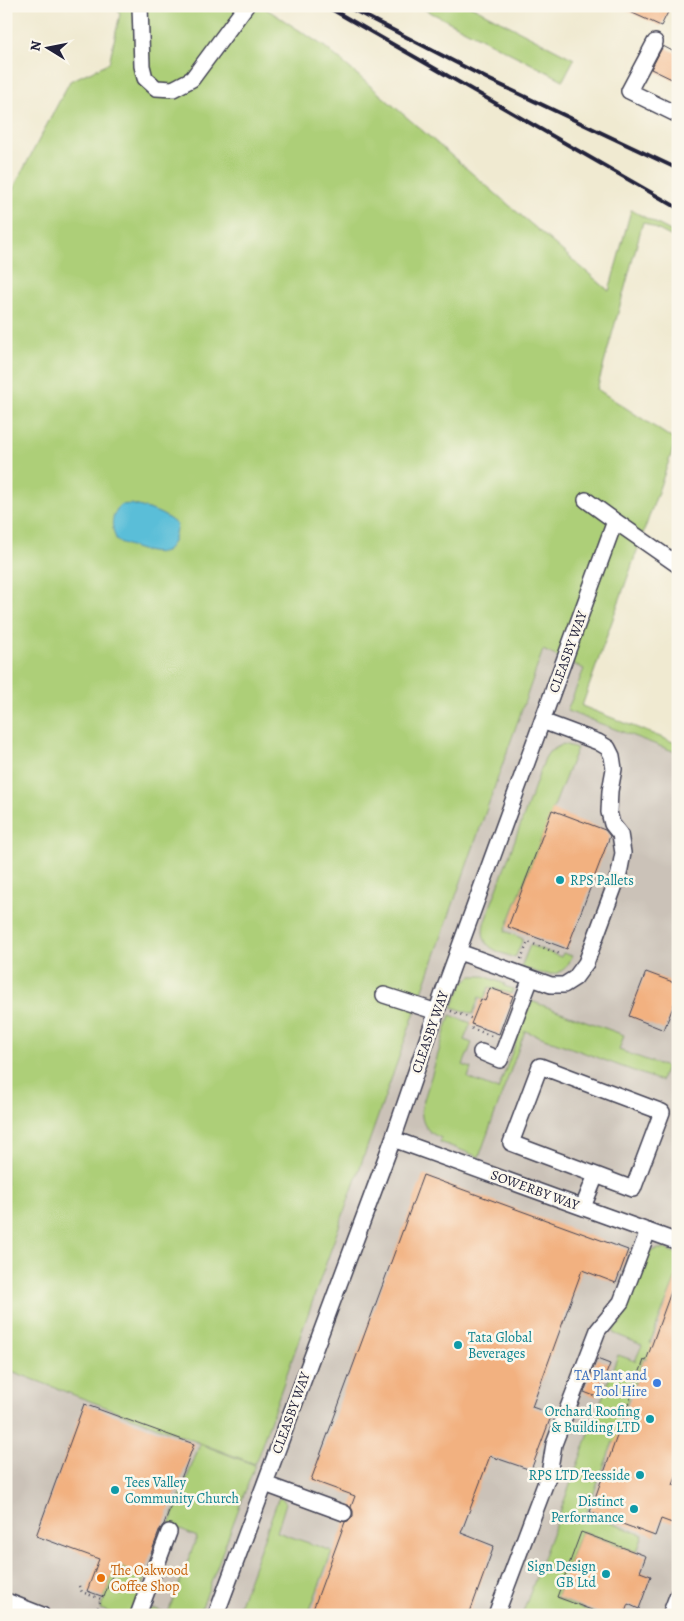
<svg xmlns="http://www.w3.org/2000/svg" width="684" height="1621" font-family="Alegreya,serif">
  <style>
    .industrial { fill: #cbc2b8 }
    .green { fill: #adcf78; stroke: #68785a }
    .water { fill: #5abed8; stroke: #3e708a }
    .building { fill: #f2b180 }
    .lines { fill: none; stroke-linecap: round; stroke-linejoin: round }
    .minor-casing { stroke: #414052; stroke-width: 18 }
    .path { stroke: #414052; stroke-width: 2.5; stroke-dasharray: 1 4; stroke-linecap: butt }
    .minor { stroke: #fff; stroke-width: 15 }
    .rail { stroke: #22223b; stroke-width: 4 }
    .culture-dot { fill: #0f9aa8; stroke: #fbf7ec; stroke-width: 2 }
    .shop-dot { fill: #3f7fe0; stroke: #fbf7ec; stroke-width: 2 }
    .food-dot { fill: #e8710a; stroke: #fbf7ec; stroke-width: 2 }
    .labels { text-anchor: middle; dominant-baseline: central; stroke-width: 5; stroke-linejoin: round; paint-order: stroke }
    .street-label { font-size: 14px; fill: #22223b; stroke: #fbf7ec }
    .culture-label { font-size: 14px; fill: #0d838f; stroke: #fbf7ec; text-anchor: end }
    .shop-label { font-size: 14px; fill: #366cbe; stroke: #fbf7ec; text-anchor: end }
    .food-label { font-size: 14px; fill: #c56008; stroke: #fbf7ec; text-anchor: start }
  </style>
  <rect width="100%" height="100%" fill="#fbf7ec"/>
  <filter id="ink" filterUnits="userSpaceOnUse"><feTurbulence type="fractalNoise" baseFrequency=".02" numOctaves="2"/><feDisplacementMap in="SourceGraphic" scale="10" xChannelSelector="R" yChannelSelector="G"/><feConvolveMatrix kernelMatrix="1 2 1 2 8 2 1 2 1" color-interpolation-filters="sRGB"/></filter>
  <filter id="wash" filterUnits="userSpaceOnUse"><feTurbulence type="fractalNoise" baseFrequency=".0096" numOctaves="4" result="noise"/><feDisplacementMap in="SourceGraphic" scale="20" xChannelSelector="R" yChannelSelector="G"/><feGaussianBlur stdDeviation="1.12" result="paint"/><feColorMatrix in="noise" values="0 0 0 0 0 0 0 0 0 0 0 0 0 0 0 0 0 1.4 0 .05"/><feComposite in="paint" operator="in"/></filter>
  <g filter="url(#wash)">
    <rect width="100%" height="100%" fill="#f0ead1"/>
    <path class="industrial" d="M543,650L585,669L568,711L678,753V1615H6V1369L255,1463Z"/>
    <path class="green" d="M117,6H262L325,47L609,291L631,210L678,235V240L643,222L597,389L676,441L582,706L678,744V753L567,711L584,669L543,650L255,1464L6,1369V202L70,81L109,63L120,14Z
      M418,6H471L574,59L563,80Z
      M563,744L577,748L505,931L523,939L515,958C497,951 479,948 484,924L545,758L549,752Z
      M530,945L561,957L563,953L572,956C562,983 542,974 521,967Z
      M472,976H484L505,984L504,986L513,989L511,994L489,987L484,999L479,997L473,1014L452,1007L463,983Z
      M531,1001L624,1035L619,1050L666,1067L661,1081L525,1031L479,1157L440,1142L441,1138C426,1132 420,1122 422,1106L450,1015L471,1023L464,1040L472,1043L463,1065L471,1068L468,1078L498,1090Z
      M658,1249H665L678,1254V1272L650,1343L678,1354V1371L644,1358L617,1429L646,1440L671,1464L613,1442L586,1514L643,1535L637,1552L581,1531L556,1598L600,1615H522L618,1355L635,1361L642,1345L613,1333L616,1325L620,1324L645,1257L651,1251Z
      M200,1444L255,1465L199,1615H142L146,1610L155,1609L168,1613L197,1537L169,1525Z
      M282,1498L286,1503L277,1532L332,1551L308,1615H236L278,1499Z
      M116,1565L146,1576L131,1615H118L100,1609Z"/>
    <path class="water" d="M131,504C149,509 163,512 177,525L173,542L166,552C148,555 133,547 117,541C111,527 110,518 120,505Z"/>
    <g id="blocks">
      <path class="building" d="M617,6H655L668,12L661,26Z
        M663,46L678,54V82L651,69Z
        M552,810L605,830L610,836L567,949L508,927Z
        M646,972L678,984V994L664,1030L629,1016Z
        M490,988L513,996L499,1034L471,1024L481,999L485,1001Z
        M423,1175L628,1250L616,1283L582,1270L532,1407L552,1414L531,1470L490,1456L461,1533L494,1546L469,1615H311L345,1522L350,1520L353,1516V1511L351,1507L355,1496L311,1480Z
        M676,1278H678V1472L673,1485L678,1487V1506L672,1523L661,1519L655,1536L590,1512L644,1360L646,1361Z
        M597,1359L610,1364L597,1397L584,1392Z
        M84,1404L194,1444L164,1524L160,1529L143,1575L116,1565L104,1597L87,1591L99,1559L36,1536Z
        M581,1532L646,1556L640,1572L651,1576L639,1609L628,1604L624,1615H605L557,1597Z"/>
    </g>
  </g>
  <g filter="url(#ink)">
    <use href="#blocks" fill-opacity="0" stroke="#414052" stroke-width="1"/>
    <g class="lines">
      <defs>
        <path id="minor" d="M140,6L142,66L145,78L156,88L173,89L192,79L246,6
          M655,42L629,91L678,115
          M586,500L615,521
          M459,952L551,985H564L575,978L586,963L619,874L623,853L620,834L612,824L609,812L610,791L614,769L612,756L608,748L598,742L542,721
          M384,995L437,1012
          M481,1052L500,1060L531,978
          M393,1139L678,1242
          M583,1207L596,1175L511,1143L540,1066L662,1112L633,1189L596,1175
          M265,1484L344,1513
          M6,1601L42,1615
          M138,1615L169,1532
          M216,1615L393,1139L444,990L615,521L678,565
          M496,1615L549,1474L554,1444L598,1330L621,1302L648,1231
          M670,1615L678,1594"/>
      </defs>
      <use href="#minor" class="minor-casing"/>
      <path class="path" d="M521,959L528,942L560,954
        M451,1011L473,1019
        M473,1024L471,1028L494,1037
        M79,1586L82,1592L101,1599L97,1610L111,1615"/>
      <use href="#minor" class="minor"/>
      <path class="rail" d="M326,6L678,208
        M346,6L490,80L678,169"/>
    </g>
  </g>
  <g class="culture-dot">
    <circle cx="560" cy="880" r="5"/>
    <circle cx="458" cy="1345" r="5"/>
    <circle cx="650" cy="1419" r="5"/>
    <circle cx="640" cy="1475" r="5"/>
    <circle cx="115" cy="1490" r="5"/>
    <circle cx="634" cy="1509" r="5"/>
    <circle cx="606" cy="1574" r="5"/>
  </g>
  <circle class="shop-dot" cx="657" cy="1383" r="5"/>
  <circle class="food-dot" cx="101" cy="1578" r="5"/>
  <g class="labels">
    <g class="street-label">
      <text transform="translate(568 652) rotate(-70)">CLEASBY WAY</text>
      <text transform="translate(430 1032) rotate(-71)">CLEASBY WAY</text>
      <text transform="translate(535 1190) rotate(20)">SOWERBY WAY</text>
      <text transform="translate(291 1413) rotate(-70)">CLEASBY WAY</text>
    </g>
    <g class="culture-label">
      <text x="570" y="880" text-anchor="start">RPS Pallets</text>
      <text x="468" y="1337" text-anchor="start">Tata Global<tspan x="468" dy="16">Beverages</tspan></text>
      <text x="640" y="1411">Orchard Roofing<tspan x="640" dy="16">&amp; Building LTD</tspan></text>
      <text x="630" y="1475">RPS LTD Teesside</text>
      <text x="125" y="1482" text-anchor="start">Tees Valley<tspan x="125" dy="16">Community Church</tspan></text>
      <text x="624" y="1501">Distinct<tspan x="624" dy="16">Performance</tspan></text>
      <text x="596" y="1566">Sign Design<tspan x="596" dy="16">GB Ltd</tspan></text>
    </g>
    <g class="shop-label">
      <text x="647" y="1375">TA Plant and<tspan x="647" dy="16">Tool Hire</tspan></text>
    </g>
    <g class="food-label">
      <text x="111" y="1570">The Oakwood<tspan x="111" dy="16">Coffee Shop</tspan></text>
    </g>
  </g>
  <rect width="684" height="1621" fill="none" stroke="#fbf7ec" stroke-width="25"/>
  <g transform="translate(48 48) rotate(280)" stroke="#fbf7ec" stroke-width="4" paint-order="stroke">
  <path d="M0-4L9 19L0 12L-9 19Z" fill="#22223b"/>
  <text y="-8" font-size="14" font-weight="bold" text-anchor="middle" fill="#22223b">N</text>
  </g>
</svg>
